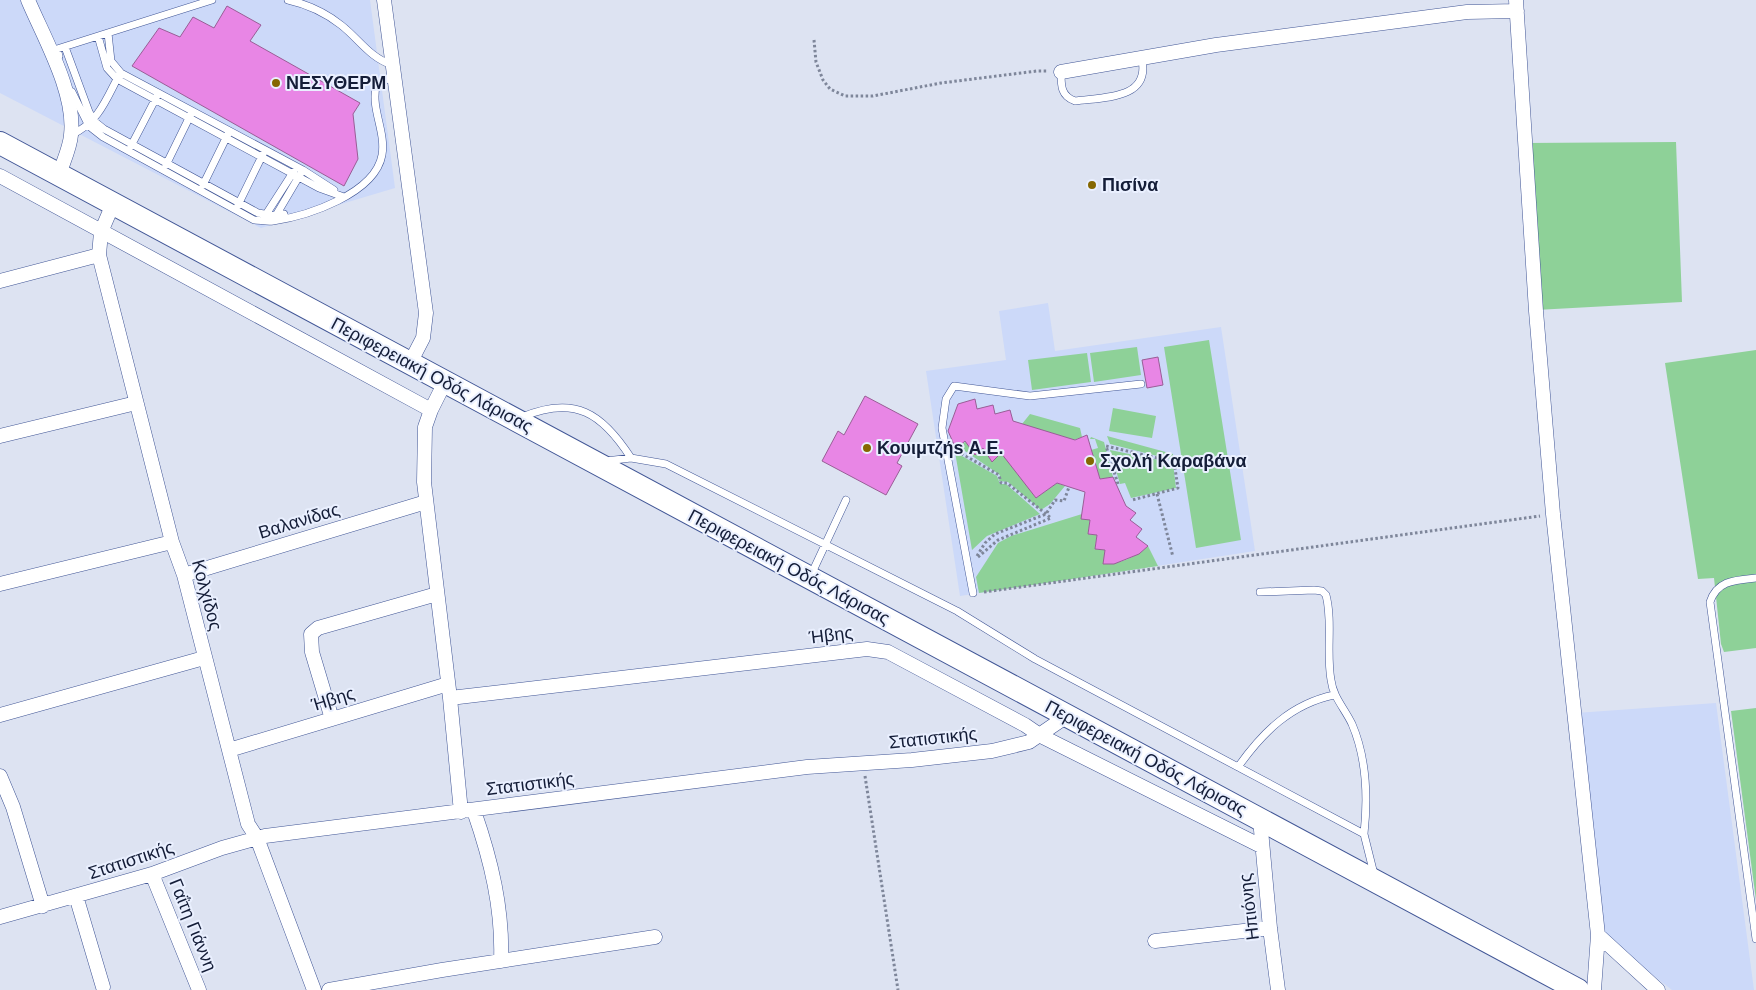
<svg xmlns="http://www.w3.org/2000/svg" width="1756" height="990" font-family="Arial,sans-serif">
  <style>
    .built { fill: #ccd9f9 }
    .green { fill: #8ed198 }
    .building { fill: #e886e5; stroke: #995e96 }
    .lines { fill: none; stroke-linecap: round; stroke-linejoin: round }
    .service-casing { stroke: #415696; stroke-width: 8 }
    .minor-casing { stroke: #415696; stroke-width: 15 }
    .trunk-casing { stroke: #415696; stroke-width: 24 }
    .path { stroke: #7e869a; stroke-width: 3; stroke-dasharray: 2.5 2.5; stroke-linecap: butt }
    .service { stroke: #fff; stroke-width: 7 }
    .minor { stroke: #fff; stroke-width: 14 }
    .trunk { stroke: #fff; stroke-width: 22 }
    .poi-dot { fill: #856701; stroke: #eaf0ff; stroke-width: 2 }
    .labels { text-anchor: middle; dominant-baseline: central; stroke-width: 4; stroke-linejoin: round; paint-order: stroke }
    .poi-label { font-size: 18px; font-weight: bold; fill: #141d38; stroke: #eaf0ff; text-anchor: start }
    .street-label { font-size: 18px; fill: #141d38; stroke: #eaf0ff }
  </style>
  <rect width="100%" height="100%" fill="#dde3f2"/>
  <path class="built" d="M0,0H370L395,188L261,228L0,93Z
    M1048,303L1055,351L1221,327L1255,551L960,596L926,371L1006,360L999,311Z
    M1716,703L1754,990H1672L1618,948L1604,933L1576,713Z"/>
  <path class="green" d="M1676,142L1682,302L1536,310L1523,143Z
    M1209,340L1241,540L1196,548L1164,347Z
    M1137,347L1141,375L1094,382L1090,353Z
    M1756,350V648L1724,652L1721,644L1714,578L1698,579L1665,363Z
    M1087,353L1091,382L1032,390L1028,360Z
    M1113,408L1156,416L1152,438L1109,431Z
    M1030,414L1080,428L1082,437L1071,441V439L1022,424Z
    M1107,436L1173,454V460L1110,444Z
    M1091,437L1104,442L1113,477L1100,479L1091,450L1098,448L1095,439H1090Z
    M965,442L983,448L992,461L999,455L1009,458L1036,498L1057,483L1065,486L1050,504L1041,510L1008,482L999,481L1000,475L959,447Z
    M1110,450L1173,463L1176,488L1131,498L1125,483L1120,484Z
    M955,452L997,476L1000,484H1006L1040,514L987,536L972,550Z
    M1082,514L1090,520L1088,534L1097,535L1095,549L1105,550L1104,564C1120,564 1136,557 1148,546L1158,566L979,593L976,577L998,543L1011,536Z
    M1756,708V900L1731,711Z"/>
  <path class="building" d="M227,6L261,25L250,41L360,103L353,114L358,159L344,186L132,66L159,28L180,37L193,17L214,28Z
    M1158,357L1163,385L1147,388L1142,360Z
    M865,396L918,424L897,463L902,466L886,495L822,461L838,431L844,435Z
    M975,399L977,409L993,405L995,414L1010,410L1013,421L1075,440L1087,435L1100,479L1113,477L1126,506L1136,513L1130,520L1142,529L1136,537L1148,546L1139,554L1114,564H1103L1105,550L1095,549L1097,535L1088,534L1090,520L1081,519L1085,492L1057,483L1036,498L1001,453L992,462L983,448L975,455L965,441L956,449L948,431L958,404Z"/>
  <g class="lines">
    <defs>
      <path id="service" d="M288,0C306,4 326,13 341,25C359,39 369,57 392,65
        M108,33L111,61L121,73L303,170L334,190
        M98,36L107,68L117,79L319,188L344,197
        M65,47L89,112L94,121L104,129L258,213L276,216L284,214
        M59,56L57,49L212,0
        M1061,72C1061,86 1061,96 1075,101C1102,97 1150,100 1142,60
        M72,92L89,126L103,137L254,220C260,220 267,222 273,221C307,216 375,194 382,155C386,132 371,109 376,87L393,75
        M71,135C98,123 106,100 119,75
        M131,146L157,96
        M166,165L191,114
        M203,185L228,134
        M238,205L263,154
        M265,216L294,171
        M275,217L301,173
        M522,417C575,395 602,413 631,458
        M606,461L631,458L666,464L957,611L1035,659L1364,834L1374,874
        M811,575L846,500
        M1756,578C1736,580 1717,580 1710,602L1756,939
        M1260,592L1314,590L1322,591L1326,595C1333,622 1326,652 1331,680C1333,697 1345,709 1352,724C1367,759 1368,797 1364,834
        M973,593L942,428L946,399L954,386L1030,396L1141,384
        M1238,767C1263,732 1291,704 1334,695"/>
      <path id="minor" d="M28,0C44,38 76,93 71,135C70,148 63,162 59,175
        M384,0L426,313L423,338L410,363
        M1516,0L1536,311L1553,514L1598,935L1594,990
        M1061,72L1216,45L1467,12L1517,11
        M0,176L431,410
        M113,204L101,232L99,255L172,542L184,575L248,824L257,838L314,990
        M0,281L99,255
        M445,382L431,410L425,427L424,482L450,698L461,812
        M0,436L136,403
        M184,575L426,502
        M0,584L172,542
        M450,698L867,649L888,652L1025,725L1041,736L1261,846
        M0,715L204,658
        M332,719L312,652L311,634L318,628L437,594
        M229,750L448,684
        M0,776L13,807L43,906
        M474,811C491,860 503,909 501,961
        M1260,819L1270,928L1278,990
        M152,874L199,990
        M76,896L103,987
        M0,917L152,874L222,848L265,836L807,767L912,760L992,751L1029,742L1067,716
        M1598,935L1658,990
        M1155,941L1270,928
        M329,990L442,970L655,937"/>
      <path id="trunk" d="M0,143L1578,990"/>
    </defs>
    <use href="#service" class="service-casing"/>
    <use href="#minor" class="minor-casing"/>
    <use href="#trunk" class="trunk-casing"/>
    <path class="path" d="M814,40L816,62L823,80L830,89L845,96H873L941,83L1037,71H1047
      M957,451L999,475L1001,483H1007L1051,518L998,540L978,557
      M1118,484L1106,446L1174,462L1178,488L1132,500
      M1157,494L1173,557
      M977,556L985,543L995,534L1046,514L1055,500L1064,501L1069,487
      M984,592L1540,516
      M865,776L898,990"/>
    <use href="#service" class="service"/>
    <use href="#minor" class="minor"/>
    <use href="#trunk" class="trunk"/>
  </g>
  <g class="poi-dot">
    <circle cx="276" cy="83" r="5"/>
    <circle cx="1092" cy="185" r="5"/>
    <circle cx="867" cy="448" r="5"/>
    <circle cx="1090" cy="461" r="5"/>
  </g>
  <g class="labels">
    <g class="poi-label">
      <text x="286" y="83">ΝΕΣΥΘΕΡΜ</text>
      <text x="1102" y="185">Πισίνα</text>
      <text x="877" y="448">Κουιμτζήs Α.Ε.</text>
      <text x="1100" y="461">Σχολή Καραβάνα</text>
    </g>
    <g class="street-label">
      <text transform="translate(432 375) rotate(28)">Περιφερειακή Οδός Λάρισας</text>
      <text transform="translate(299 521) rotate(-17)">Βαλανίδας</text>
      <text transform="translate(789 567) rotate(28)">Περιφερειακή Οδός Λάρισας</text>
      <text transform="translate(207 595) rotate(75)">Κολχίδος</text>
      <text transform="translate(831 635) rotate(-7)">Ήβης</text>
      <text transform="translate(333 699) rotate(-17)">Ήβης</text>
      <text transform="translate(933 738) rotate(-6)">Στατιστικής</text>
      <text transform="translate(1146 758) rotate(28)">Περιφερειακή Οδός Λάρισας</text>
      <text transform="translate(530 784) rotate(-7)">Στατιστικής</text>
      <text transform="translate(131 860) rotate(-18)">Στατιστικής</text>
      <text transform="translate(1249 907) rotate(-97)">Ηπιόνης</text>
      <text transform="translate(193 925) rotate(68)">Γαΐτη Γιάννη</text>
    </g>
  </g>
</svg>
